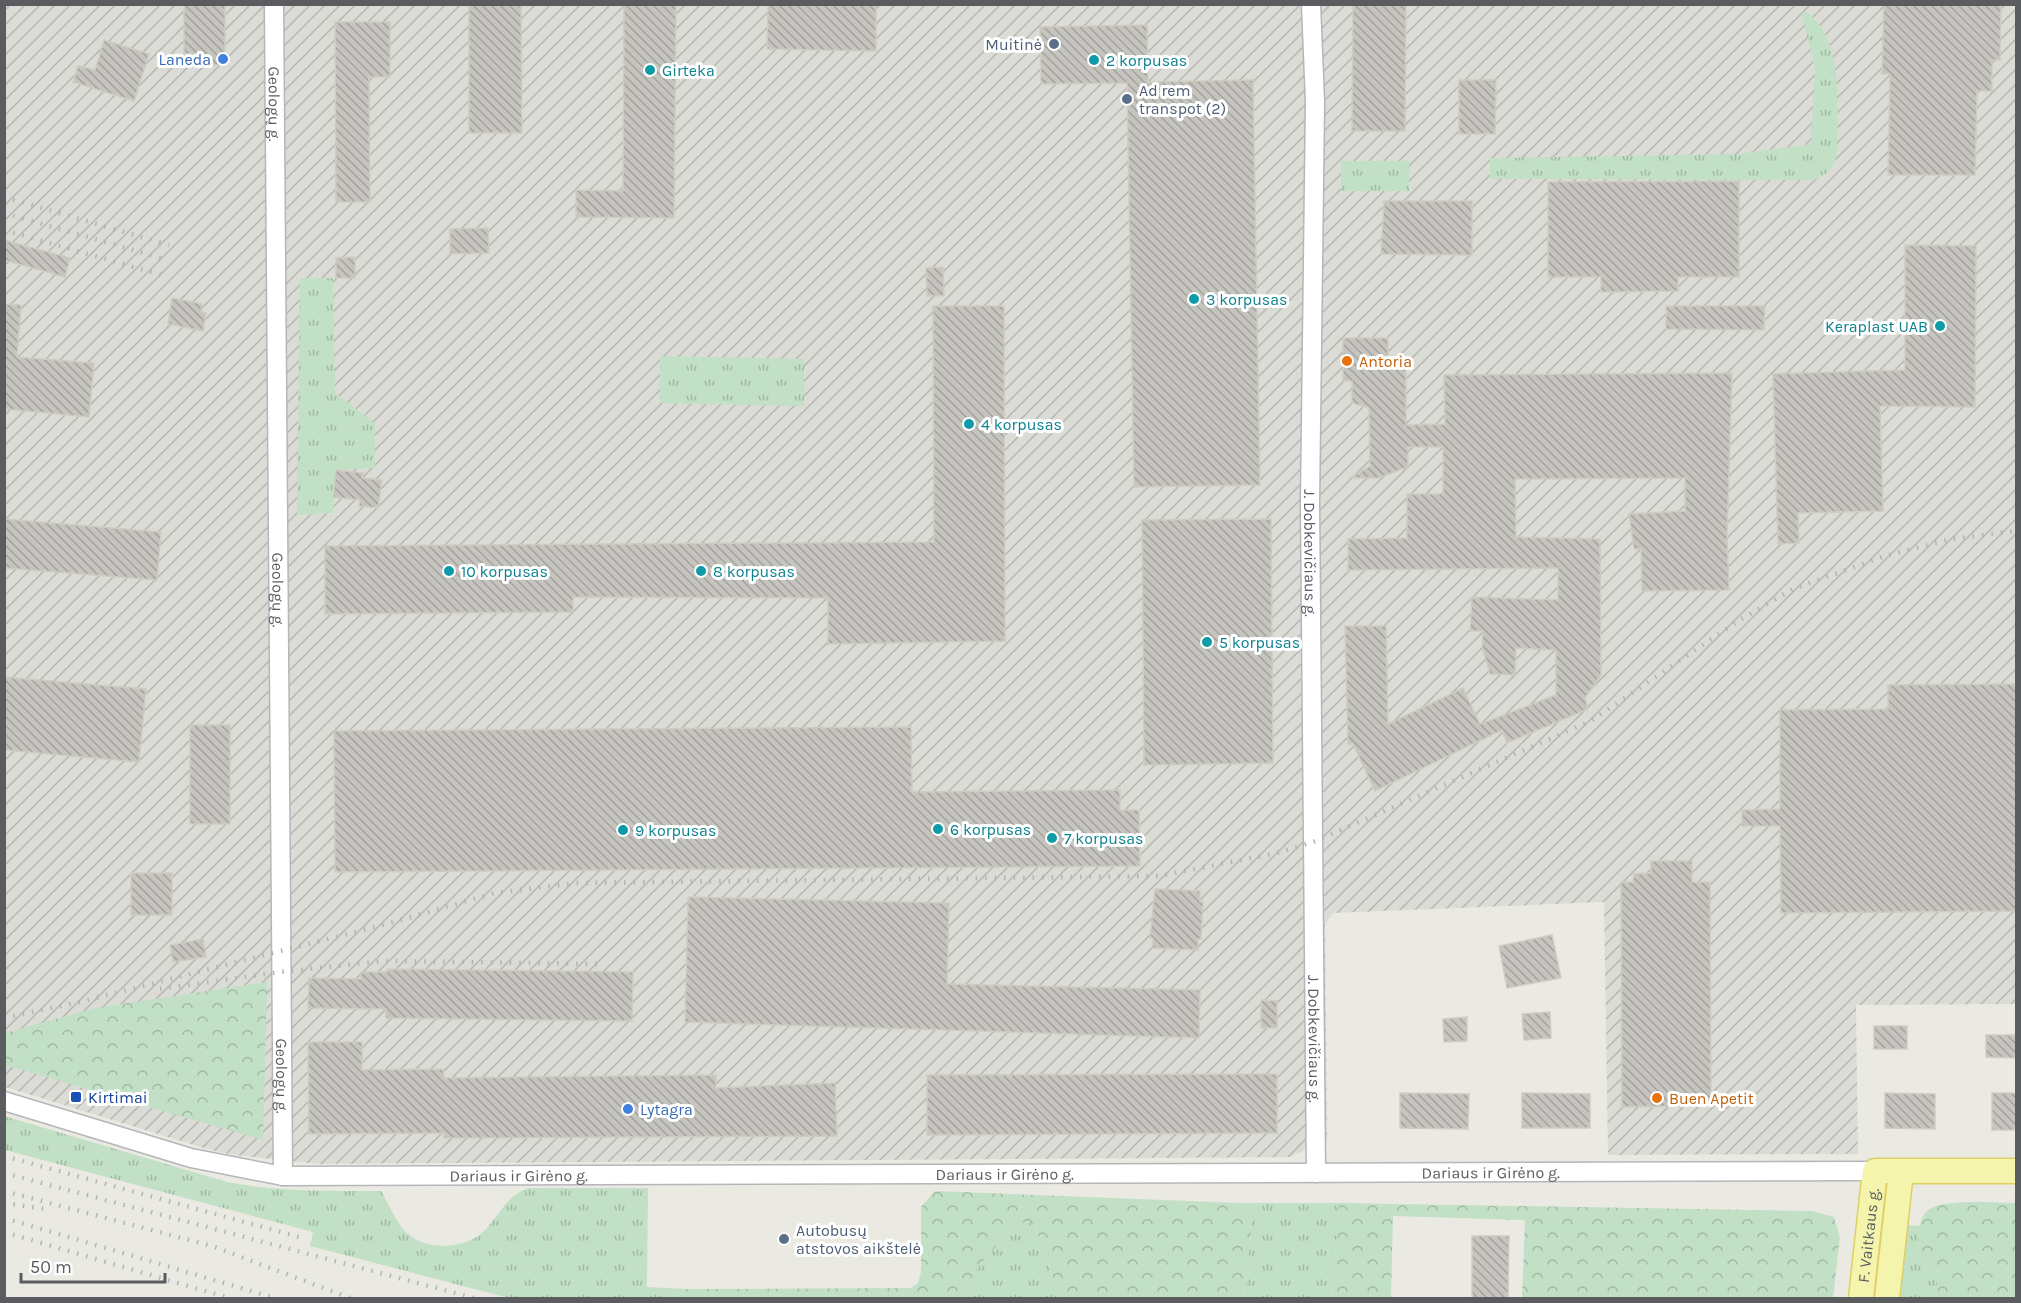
<svg xmlns="http://www.w3.org/2000/svg" width="2021" height="1303" font-family="Karla,sans-serif">
  <style>
    .industrial { fill: url(#industrial-furrows) }
    .grass { fill: url(#grass-tufts) }
    .forest { fill: url(#forest-crowns) }
    .building { fill: url(#building-back-hatch); stroke: #cfccc1; stroke-width: 1.5 }
    .lines { fill: none; stroke-linecap: round; stroke-linejoin: round }
    .minor-casing { stroke: #b4b6ba; stroke-width: 21 }
    .major-casing { stroke: #dfcf66; stroke-width: 27 }
    .minor { stroke: #fff; stroke-width: 18 }
    .major { stroke: #f4f4ad; stroke-width: 24 }
    .rail { stroke: #b2b3b3; stroke-width: 4.5; stroke-dasharray: 1.5 8; stroke-linecap: butt }
    .service-dot { fill: #5c6f8a; stroke: #fff; stroke-width: 2 }
    .shop-dot { fill: #3f7fe0; stroke: #fff; stroke-width: 2 }
    .culture-dot { fill: #0f9aa8; stroke: #fff; stroke-width: 2 }
    .food-dot { fill: #e8710a; stroke: #fff; stroke-width: 2 }
    .transit-dot { fill: #1a4fb4; stroke: #fff; stroke-width: 2 }
    .labels { text-anchor: middle; dominant-baseline: central; stroke-width: 6; stroke-linejoin: round; paint-order: stroke }
    .service-label { font-size: 16px; fill: #4e5e75; stroke: #fff; text-anchor: start }
    .shop-label { font-size: 16px; fill: #366cbe; stroke: #fff; text-anchor: end }
    .culture-label { font-size: 16px; fill: #0d838f; stroke: #fff; text-anchor: start }
    .street-label { font-size: 16px; fill: #5a5c60; stroke: #fff }
    .food-label { font-size: 16px; fill: #c56008; stroke: #fff; text-anchor: start }
    .transit-label { font-size: 16px; fill: #164399; stroke: #fff; text-anchor: start }
  </style>
  <defs>
    <pattern id="industrial-furrows" width="10" height="10" patternUnits="userSpaceOnUse" patternTransform="scale(1.5)"><rect width="10" height="10" fill="#dcdcd6"/><path d="M-1 1l2-2M0 10L10 0M9 11l2-2" fill="none" stroke="#b5b6b1"/></pattern>
    <pattern id="grass-tufts" width="24" height="20" patternUnits="userSpaceOnUse" patternTransform="scale(1.5)"><rect width="24" height="20" fill="#c1e0c5"/><path d="M3 7l-1-3M5 7V3M7 7l1-3M15 17l-1-3M17 17v-4M19 17l1-3" fill="none" stroke="#a0b9a3"/></pattern>
    <pattern id="forest-crowns" width="20" height="18" patternUnits="userSpaceOnUse" patternTransform="scale(1.5)"><rect width="20" height="18" fill="#c1e0c5"/><path d="M2 6a3 3 0 1 1 6 0M12 15a3 3 0 1 1 6 0" fill="none" stroke="#a0b9a3"/></pattern>
    <pattern id="building-back-hatch" width="6" height="6" patternUnits="userSpaceOnUse" patternTransform="scale(1.5)"><rect width="6" height="6" fill="#c6c4be"/><path d="M-1 5l2 2M0 0l6 6M5-1l2 2" fill="none" stroke="#a4a29e"/></pattern>
  </defs>
  <rect width="100%" height="100%" fill="#ebeae2"/>
  <path class="industrial" d="M4,5H2016V1004L1856,1005L1858,1154L1608,1155L1604,902L1333,913L1325,924L1327,1140L1290,1157L318,1164L234,1155L207,1149L5,1087Z"/>
  <path class="grass" d="M1802,13H1809C1846,46 1836,108 1837,154C1834,169 1828,173 1814,180L1490,179V158L1739,154L1811,144L1815,70Z
    M1341,161H1409V191H1341Z
    M300,278H333L335,393L375,423V468L336,470L333,513L297,515Z
    M660,356L804,359V406L660,403Z
    M4,1116L227,1182C278,1192 329,1191 381,1191C388,1203 394,1217 402,1228C421,1252 466,1251 486,1229C500,1214 508,1194 529,1188H648L647,1287L687,1289L673,1293L671,1298H509L310,1246L313,1232L5,1150Z
    M1240,1203H1340L1331,1298H1244L1252,1223L1249,1212Z
    M1027,1221L1035,1226L1060,1298H966L974,1272L1013,1227Z
    M1879,1222L1885,1223L1877,1298H1870Z
    M1907,1225L1920,1226L1918,1252L1938,1271L1937,1298H1899Z"/>
  <path class="forest" d="M267,982L263,1140L5,1065V1033L95,1008Z
    M935,1191L1240,1203L1249,1212L1252,1223L1244,1298H1060L1035,1226L1027,1221L1013,1227L974,1272L966,1298H671L673,1293L687,1289L911,1288L918,1283L921,1272V1207Z
    M1340,1203L1812,1211L1834,1217L1840,1237L1833,1298H1522L1525,1220L1393,1216L1391,1298H1331Z
    M2016,1203V1298H1937L1938,1271L1918,1252C1919,1239 1917,1220 1927,1211C1940,1198 1998,1203 2016,1203Z"/>
  <path class="building" d="M184,4H225V65H197V54H184Z
    M469,4H521L522,133H469Z
    M624,4H676L674,218L576,217V190L623,191Z
    M768,4H876V51L767,49Z
    M1353,4H1406L1405,131H1352Z
    M1884,4H2001L2000,60H1992V91H1977L1975,175H1888L1890,74H1882Z
    M335,22H390V77H369L370,202H336Z
    M1147,25L1148,82L1253,80L1260,485L1134,487L1127,83L1041,84L1040,27Z
    M104,40L149,54L134,101L73,82L78,66L95,70Z
    M1459,80H1496L1495,134H1459Z
    M1739,181V277H1678V291L1601,292V277H1548V182Z
    M1384,201H1472V255L1381,254Z
    M488,228L489,253L450,254V229Z
    M4,240L70,258L65,277L4,260Z
    M1905,245L1976,246L1975,407L1880,406L1883,511L1798,513L1799,543L1778,544L1773,374L1905,370Z
    M355,257V278H336V258Z
    M943,267L944,296H927L926,268Z
    M172,298L202,304L201,312L206,313L203,331L168,324Z
    M4,304L21,305L17,357L94,363L89,417L4,409Z
    M933,306H1004L1005,641L828,644V598L573,597V612L325,614V546L934,542Z
    M1666,306H1765L1764,330L1666,329Z
    M1343,338H1388V369L1406,368V425L1445,424L1444,375L1732,373L1727,538L1729,590L1642,591L1641,549H1634L1629,514L1685,511V478L1515,479L1516,537L1600,539L1601,675L1585,698L1588,709L1507,743L1502,730L1375,791L1353,744H1348L1345,626H1386L1388,724L1463,688L1480,724L1556,695V650L1516,648L1515,675L1490,674L1482,647L1483,631H1470L1472,597L1558,600V568L1348,570V539L1407,538V494H1443V447H1408V467L1378,478H1350L1370,466L1369,408L1352,403V381H1343Z
    M336,470L363,473L362,478L382,480L378,508L359,506L360,500L333,497Z
    M4,519L161,532L157,580L4,568Z
    M1271,519L1273,763L1144,765L1142,520Z
    M4,677L146,689L139,762L4,750Z
    M2016,684V911L1781,913L1780,826H1742V810L1780,809V710L1888,709V685Z
    M190,725H230V824H190Z
    M911,727L912,792L1120,790V810H1139L1140,866L335,872L334,731Z
    M1651,861H1692V882H1710L1711,1106L1622,1107L1621,882H1633L1634,874L1651,873Z
    M131,873H172V915H131Z
    M1155,889L1200,891V902H1203L1201,939H1198V950L1152,948L1153,938H1150Z
    M688,897L949,903L947,984L1200,990L1199,1038L685,1022Z
    M1552,935L1561,978L1507,988L1499,946Z
    M203,939L206,957L173,962L170,945Z
    M387,969L633,972L632,1021L386,1018V1009L308,1008L309,978L361,979V972H387Z
    M1261,1000L1277,1001V1028H1261Z
    M1550,1012L1551,1038L1524,1040L1522,1014Z
    M1467,1017V1041L1444,1042L1443,1019Z
    M1874,1026H1907V1049H1874Z
    M1986,1035H2016V1058L1986,1057Z
    M308,1042H362V1070L443,1069L444,1078L716,1075V1088L835,1083L837,1136L444,1138V1133L309,1134Z
    M1277,1074V1133L927,1135V1075Z
    M1400,1093L1469,1094L1468,1129L1400,1128Z
    M1522,1093L1590,1094V1128H1522Z
    M1885,1093L1935,1094V1129L1885,1128Z
    M1992,1093H2016V1130H1992Z
    M1472,1236H1509L1508,1299H1472Z"/>
  <g class="lines">
    <defs>
      <g id="minor">
        <path id="s1" d="M274,4L283,1176"/>
        <path id="s2" d="M1311,4L1315,102L1310,503L1316,1173"/>
        <path id="s3" d="M4,1101L191,1158L283,1176L1875,1171"/>
      </g>
      <g id="major">
        <path id="s4" d="M1861,1298L1875,1171H2016"/>
        <path d="M1887,1298L1901,1172"/>
      </g>
    </defs>
    <use href="#minor" class="minor-casing"/>
    <use href="#major" class="major-casing"/>
    <use href="#minor" class="minor"/>
    <use href="#major" class="major"/>
    <path class="rail" d="M4,197L169,245
      M4,213L164,259
      M4,230L161,275
      M160,989L280,972L384,961L602,964
      M4,1018L80,1002L379,926L495,893L576,883L1159,876L1277,853L1313,842L1591,721L1738,621L1793,589L1885,556L1952,539L2016,531
      M4,1156L299,1237
      M4,1173L474,1298
      M4,1191L212,1246L350,1298
      M4,1203L46,1209
      M4,1218L275,1298
      M4,1232L229,1298"/>
  </g>
  <g class="service-dot">
    <circle cx="1054" cy="44" r="6"/>
    <circle cx="1127" cy="99" r="6"/>
    <circle cx="784" cy="1239" r="6"/>
  </g>
  <g class="shop-dot">
    <circle cx="223" cy="59" r="6"/>
    <circle cx="628" cy="1109" r="6"/>
  </g>
  <g class="culture-dot">
    <circle cx="1094" cy="60" r="6"/>
    <circle cx="650" cy="70" r="6"/>
    <circle cx="1194" cy="299" r="6"/>
    <circle cx="1940" cy="326" r="6"/>
    <circle cx="969" cy="424" r="6"/>
    <circle cx="449" cy="571" r="6"/>
    <circle cx="701" cy="571" r="6"/>
    <circle cx="1207" cy="642" r="6"/>
    <circle cx="938" cy="829" r="6"/>
    <circle cx="623" cy="830" r="6"/>
    <circle cx="1052" cy="838" r="6"/>
  </g>
  <g class="food-dot">
    <circle cx="1347" cy="361" r="6"/>
    <circle cx="1657" cy="1098" r="6"/>
  </g>
  <rect class="transit-dot" x="70" y="1091" width="12" height="12" rx="3"/>
  <g class="labels">
    <g class="service-label">
      <text x="1042" y="44" text-anchor="end">Muitinė</text>
      <text x="1139" y="90">Ad rem<tspan x="1139" dy="18">transpot (2)</tspan></text>
      <text x="796" y="1230">Autobusų<tspan x="796" dy="18">atstovos aikštelė</tspan></text>
    </g>
    <g class="shop-label">
      <text x="211" y="59">Laneda</text>
      <text x="640" y="1109" text-anchor="start">Lytagra</text>
    </g>
    <g class="culture-label">
      <text x="1106" y="60">2 korpusas</text>
      <text x="662" y="70">Girteka</text>
      <text x="1206" y="299">3 korpusas</text>
      <text x="1928" y="326" text-anchor="end">Keraplast UAB</text>
      <text x="981" y="424">4 korpusas</text>
      <text x="461" y="571">10 korpusas</text>
      <text x="713" y="571">8 korpusas</text>
      <text x="1219" y="642">5 korpusas</text>
      <text x="950" y="829">6 korpusas</text>
      <text x="635" y="830">9 korpusas</text>
      <text x="1064" y="838">7 korpusas</text>
    </g>
    <g class="street-label">
      <text stroke="none"><textPath href="#s1" startOffset="100">Geologų g.</textPath></text>
      <text stroke="none"><textPath href="#s2" startOffset="549">J. Dobkevičiaus g.</textPath></text>
      <text stroke="none"><textPath href="#s1" startOffset="586">Geologų g.</textPath></text>
      <text stroke="none"><textPath href="#s2" startOffset="1035">J. Dobkevičiaus g.</textPath></text>
      <text stroke="none"><textPath href="#s1" startOffset="1072">Geologų g.</textPath></text>
      <text stroke="none"><textPath href="#s3" startOffset="1497">Dariaus ir Girėno g.</textPath></text>
      <text stroke="none"><textPath href="#s3" startOffset="1011">Dariaus ir Girėno g.</textPath></text>
      <text stroke="none"><textPath href="#s3" startOffset="525">Dariaus ir Girėno g.</textPath></text>
      <text stroke="none"><textPath href="#s4" startOffset="63">F. Vaitkaus g.</textPath></text>
    </g>
    <g class="food-label">
      <text x="1359" y="361">Antoria</text>
      <text x="1669" y="1098">Buen Apetit</text>
    </g>
    <g class="transit-label">
      <text x="88" y="1097">Kirtimai</text>
    </g>
  </g>
  <rect width="2021" height="1303" fill="none" stroke="#5a5c60" stroke-width="12"/>
  <path d="M21 1273v9h144v-9" fill="none" stroke="#5a5c60" stroke-width="3"/>
  <text x="30" y="1273" font-size="18" fill="#5a5c60" stroke="#ffffff" stroke-width="4.5" paint-order="stroke">50 m</text>
</svg>
